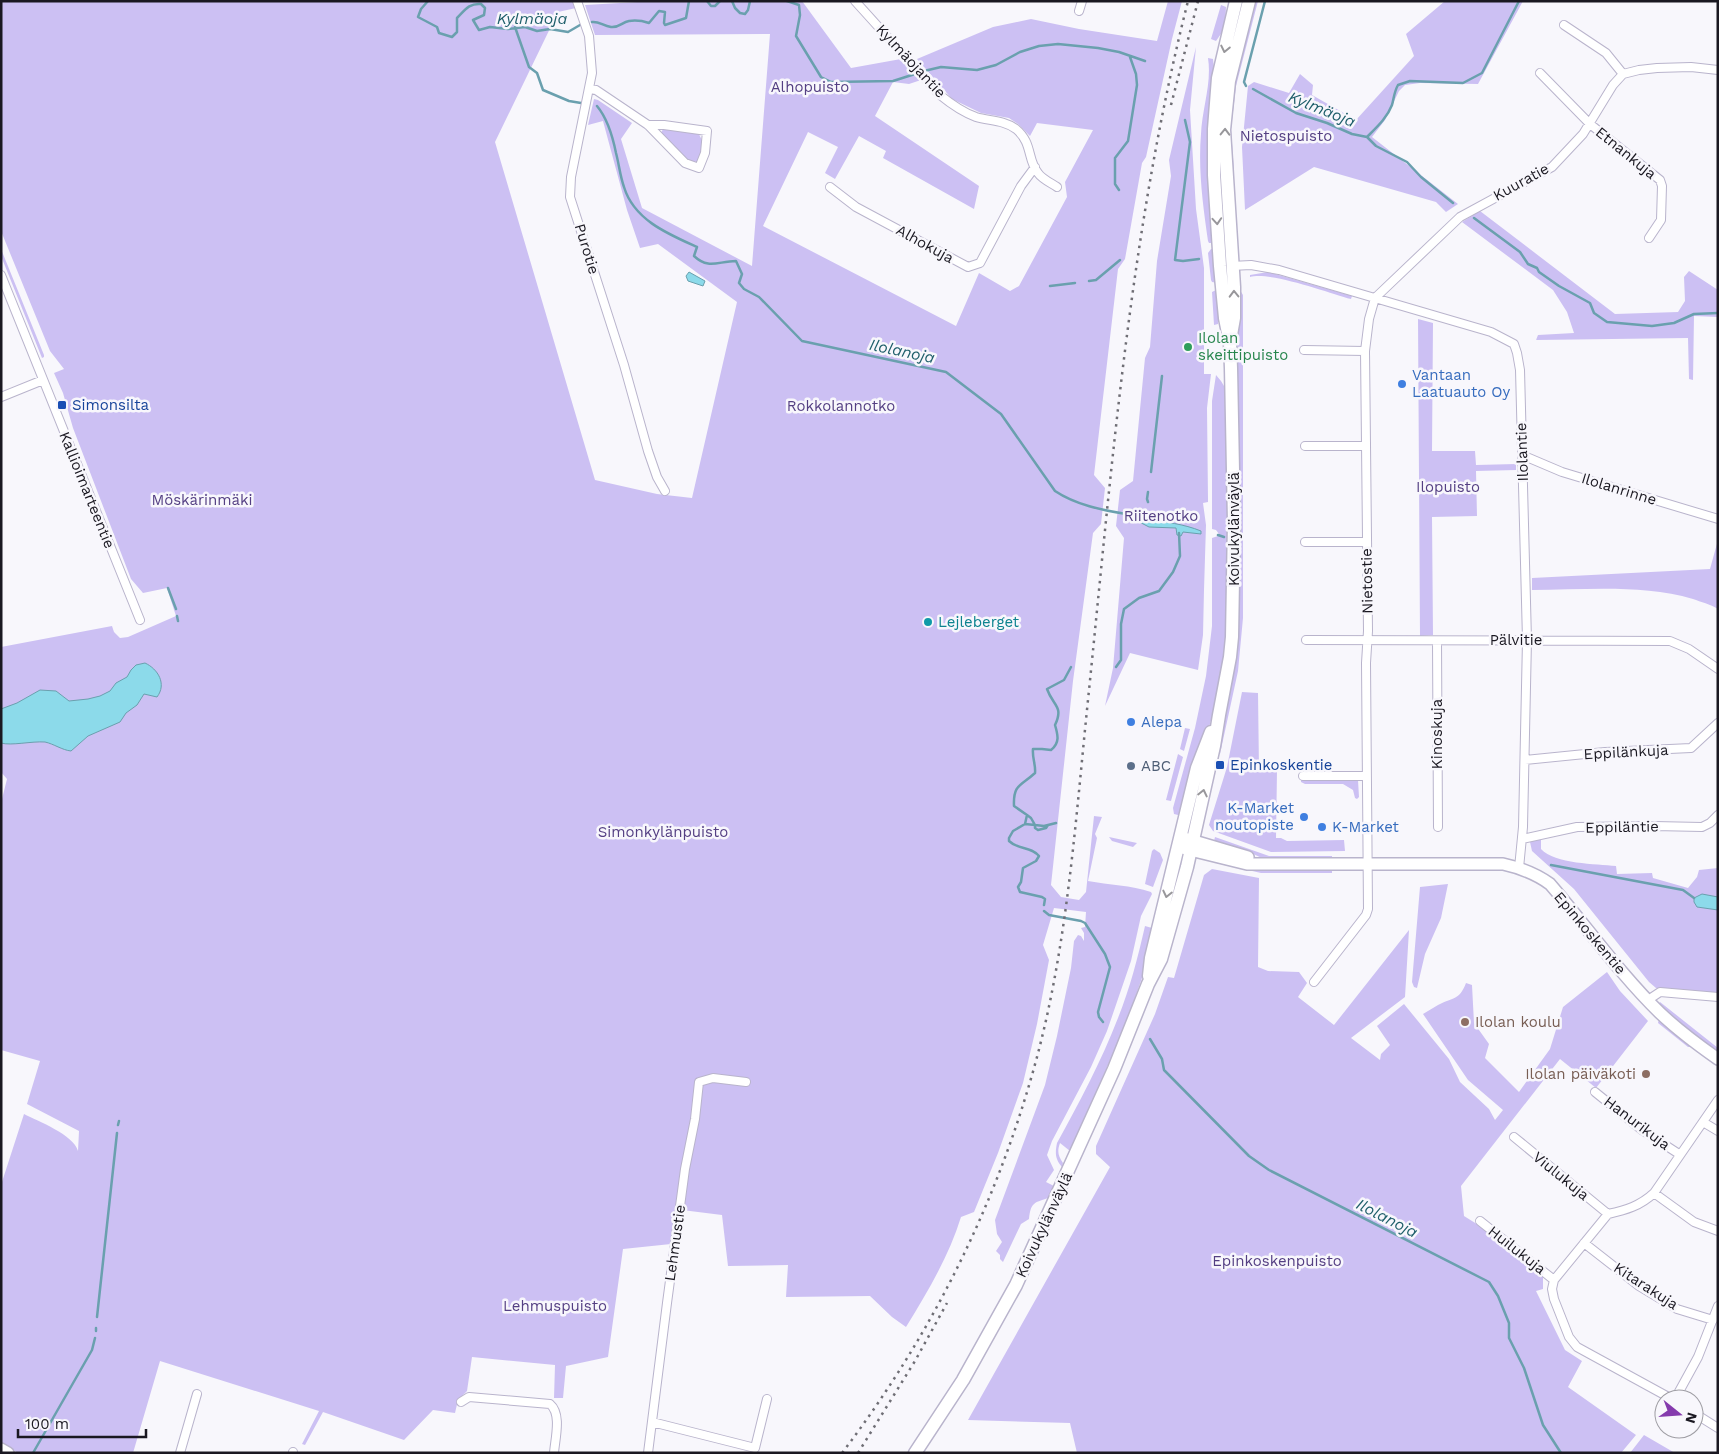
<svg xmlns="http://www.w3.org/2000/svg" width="1719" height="1454" font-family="'Work Sans',sans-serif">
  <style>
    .green { fill: #ccc0f3 }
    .water { fill: #8cdaea; stroke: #6aa0ae }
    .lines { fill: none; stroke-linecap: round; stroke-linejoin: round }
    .stream { stroke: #6aa0ae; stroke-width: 2.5 }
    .street-casing { stroke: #b9b4cc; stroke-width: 10 }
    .secondary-casing { stroke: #b9b4cc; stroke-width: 14 }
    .primary-casing { stroke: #b9b4cc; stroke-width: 15 }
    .street { stroke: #fff; stroke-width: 8 }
    .secondary { stroke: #fff; stroke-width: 11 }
    .primary { stroke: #fff; stroke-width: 12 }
    .rail { stroke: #6f6e75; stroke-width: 2.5; stroke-dasharray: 2.5 5; stroke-linecap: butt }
    .oneway { stroke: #98979b }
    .leisure-dot { fill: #2e9e5b; stroke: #f8f7fc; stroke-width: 2 }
    .shop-dot { fill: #3f7fe0; stroke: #f8f7fc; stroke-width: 2 }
    .transit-dot { fill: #1a4fb4; stroke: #f8f7fc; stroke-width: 2 }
    .culture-dot { fill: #0f9aa8; stroke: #f8f7fc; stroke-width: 2 }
    .service-dot { fill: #5c6f8a; stroke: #f8f7fc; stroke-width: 2 }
    .education-dot { fill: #8d6e63; stroke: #f8f7fc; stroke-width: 2 }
    .labels { text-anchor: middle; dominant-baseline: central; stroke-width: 5; stroke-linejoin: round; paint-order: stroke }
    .street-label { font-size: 15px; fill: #1a1821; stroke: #f8f7fc }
    .park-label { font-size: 15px; fill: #543f83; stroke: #f8f7fc }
    .leisure-label { font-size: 15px; fill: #27864d; stroke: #f8f7fc; text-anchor: start }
    .shop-label { font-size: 15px; fill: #366cbe; stroke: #f8f7fc; text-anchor: start }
    .transit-label { font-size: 15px; fill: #164399; stroke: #f8f7fc; text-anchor: start }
    .culture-label { font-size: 15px; fill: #0d838f; stroke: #f8f7fc; text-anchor: start }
    .service-label { font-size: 15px; fill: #4e5e75; stroke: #f8f7fc; text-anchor: start }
    .education-label { font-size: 15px; fill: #785e54; stroke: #f8f7fc; text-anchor: start }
    .water-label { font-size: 16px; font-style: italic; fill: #1e5e6a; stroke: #f8f7fc }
  </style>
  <rect width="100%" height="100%" fill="#f8f7fc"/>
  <path class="green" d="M1,1H574L576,8L558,12L495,142L595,480L657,494L692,498L737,302L658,244L640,248L627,210L603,121L588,125L594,99L598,100L632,123L621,139L642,208L752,266L770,34L595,35L585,5L655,1H802L851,68L901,59L921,80L909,84L893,82L875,116L979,186L974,209L883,158L886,151L859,136L835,179L825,173L838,147L808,132L763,226L956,326L979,273L1010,291L1019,286L1067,197L1065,182L1093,130L1037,123L1030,136L1018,124L1009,118L981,113L952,99L917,59L993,27L1031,19L1079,29L1157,41L1168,1H1182L1172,39L1146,157L1142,163L1125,259L1118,269L1094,475L1105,488L1101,524L1093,533L1073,681L1051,885L1061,897L1079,900L1086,892L1094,816L1102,817L1095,834L1097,838L1088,881C1109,885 1131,885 1151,892L1152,894L1141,916L1131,961L1107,1031L1091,1067L1052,1141L1047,1155L1054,1170L1046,1182L1054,1186L1048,1198C1033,1203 1031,1203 1029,1219L1021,1224L1003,1262L1000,1259V1255L996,1251L1002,1242L997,1234L995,1220L1045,1085L1057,1036L1071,968L1074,941L1078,935L1081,936L1084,941V933L1081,928L1085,927L1086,912L1054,908L1043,945L1049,960L1037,1024L1023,1083L998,1153L974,1212L961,1217C949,1256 927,1293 906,1327L892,1317L870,1296L786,1297L788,1265L728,1266L722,1215L682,1210H678L671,1244L623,1249L608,1357L566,1366L563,1398H554L555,1365L472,1357L467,1391L458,1400L455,1413L433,1410L404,1440L323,1412L305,1445L302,1444L319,1411L160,1361L133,1453H18L1,1442V1185L24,1114C38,1121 74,1135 78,1151L79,1131L27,1104L40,1061L1,1050V803L7,779L1,772V647L112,626L114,632L120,638L128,637L176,616L167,588L143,593L131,579L73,428L63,393L54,373L64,369L50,351L1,231Z
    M1251,1H1258L1236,86L1231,129L1234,172C1220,115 1238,57 1251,1Z
    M1445,1H1523L1478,84L1420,83L1405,85L1399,91L1385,120L1372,137L1458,204L1446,212L1436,202L1314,167L1245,210L1242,147L1248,86L1254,82L1289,93L1300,74L1313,85L1312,95L1356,120L1414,56L1406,34Z
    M1221,5L1226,7L1225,28L1216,41L1211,39Z
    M1196,47L1190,110L1196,209L1204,268V374H1211L1207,408L1208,500V502L1203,503L1206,525L1204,590L1203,635L1198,670L1130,653L1105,706L1113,668L1124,538L1116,526L1120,490L1133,481L1145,358L1150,347L1157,261L1171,176L1169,160Z
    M1208,58L1213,59L1215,77L1214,243H1209L1208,241C1203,206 1198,170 1201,134C1202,109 1212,83 1208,58Z
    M664,127L697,132C705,141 702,148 700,159L695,162C682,160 668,143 661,133Z
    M1480,211L1615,314L1678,312L1685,301L1684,277L1689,271L1718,290V317L1694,316L1693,380L1689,379L1688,338L1536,340L1538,335L1574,333L1567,312L1553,290L1462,222Z
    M1,249L44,355V357L42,358L1,256Z
    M1211,249H1215L1218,283L1212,282L1211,280L1208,253Z
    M1268,272L1352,296L1351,299C1329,293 1270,271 1250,277V275Z
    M1218,289V324L1214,325L1212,292Z
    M1240,290L1243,295V618L1238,671L1220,754L1222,726L1231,687L1239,620L1237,294Z
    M1418,319L1433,323L1432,451H1475L1476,465L1516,464V470L1476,471L1477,516L1432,517L1433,635L1420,636Z
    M1216,375L1221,381L1227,391L1229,484L1227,638L1219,694L1182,816L1174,814L1173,808L1195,728L1206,676L1212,626V538L1218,536L1219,534L1216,530L1212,529V401Z
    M1718,540V609C1710,604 1701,602 1693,599C1641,584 1585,590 1532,590V578L1710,569Z
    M1242,692L1258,693L1259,770L1277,771L1276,838H1281L1287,841L1344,840L1345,851L1271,852L1213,831L1209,825L1227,767Z
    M1185,728L1190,729L1184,751L1180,749Z
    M1178,754L1183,757L1171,801L1166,800Z
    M1353,779L1358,780L1359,797L1357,799L1355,798L1353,790L1343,784H1305L1301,782V780Z
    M1109,837L1137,843L1133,847L1112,841Z
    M1215,837L1269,856H1332V859L1266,860L1245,850L1214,841Z
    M1541,838V849C1555,864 1596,864 1616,866L1617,874L1652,873L1653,878L1688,888L1697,877L1699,870L1718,868V993L1656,988L1649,982L1574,889L1532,851L1530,842L1534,839Z
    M1154,849L1160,853L1163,860L1153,887L1145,884L1152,851Z
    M1216,861L1291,869L1332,871V873H1261L1217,863Z
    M1212,869L1259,878L1258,967L1268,971L1299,972L1307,983L1298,997L1334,1025L1409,930L1405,997L1351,1038L1380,1060L1381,1054L1390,1045L1377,1026L1404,1004L1449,1059L1460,1082L1489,1109L1495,1120L1503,1110L1468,1080L1423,1014C1428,1011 1433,1008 1438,1005C1453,997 1459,1001 1466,983L1472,985L1474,1023L1489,1044L1485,1058L1519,1092L1550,1049L1563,1007L1607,972L1620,991L1648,1021L1596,1088L1560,1059L1461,1186L1464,1216L1480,1226L1543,1275V1289L1536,1291L1565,1350L1582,1361L1568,1387L1636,1435L1621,1453H1077L1070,1423L968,1420L1110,1167L1096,1154V1146L1155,1014L1168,977L1174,978L1204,875Z
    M1448,884L1441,918L1425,954L1417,988L1414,987L1412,982L1420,887Z
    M1145,926L1152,928C1150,940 1150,954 1146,966C1125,1030 1097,1090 1070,1151L1060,1143C1057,1151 1058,1156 1063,1163L1062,1167C1055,1159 1055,1153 1057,1143C1079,1103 1101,1062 1118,1018C1130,988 1138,957 1145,926Z
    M1660,1002L1718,1048V1052L1692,1034L1658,1005Z
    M1659,1019L1692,1047H1688L1658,1023Z
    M1644,1435L1675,1453H1630Z"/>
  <path class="water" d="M689,272L705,281L703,286L688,281L686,276Z
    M1140,512L1146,514L1149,512L1147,519C1165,522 1184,524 1201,531V534L1183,532L1181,536L1177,535L1176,528L1149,527L1124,514L1128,513L1140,517H1141Z
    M145,663C158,669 167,684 157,697L144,694L137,705L126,713L120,722L88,736L71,751C62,750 54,744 45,742C32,741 11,746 1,743V709L17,703L40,690L56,691L69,701L88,699L100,696L110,691L116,683L127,677L131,670L136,665Z
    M1702,894L1718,897V910L1697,907L1694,902V898Z"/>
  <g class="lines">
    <path class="stream" d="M428,1L421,9L418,17L437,27L439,33L452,37L457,32V18C465,10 469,3 481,4L485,8L484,15L473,20L479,30L490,27L508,29L525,27L537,31L550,29L568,32L580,25
      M707,1L711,6H715L720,1
      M732,1L735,8L740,13L745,14L748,10L750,1
      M787,1L799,5L800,15L796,36L821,77L831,82L893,81L915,74
      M592,22C599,21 603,26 611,27C619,28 622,22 629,21C636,20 643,21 649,23L659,11L665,12L664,23L665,25L686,18L689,1
      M515,27L529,67L537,73L543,90L569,101L581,103
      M924,71L941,67L977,70L996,65L1020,52L1039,46L1058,44L1098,48L1119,52L1145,61
      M1246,86L1244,82L1265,1
      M1253,89L1296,113L1327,123L1352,134L1367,137C1377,127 1387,118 1392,105C1394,98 1394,92 1398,85L1410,81L1463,83L1482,73L1519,1
      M597,106C607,118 613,138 616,153C619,164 620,176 624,187C634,220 668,234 697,247L694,256C709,270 718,261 736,261L742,274L739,283L744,289L759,297L802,341L946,372L1001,414L1055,491C1076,505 1102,510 1126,514
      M1185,120L1190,142L1175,260L1183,261L1199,259
      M1367,137L1376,146L1407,162L1421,177L1453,203
      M1119,190L1115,184V158L1128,141L1137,85L1136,74L1130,57
      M1474,218L1520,252L1528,264L1537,268L1539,272L1559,286L1590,303L1594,313L1607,322L1652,326L1674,323L1694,314L1718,313
      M1089,281L1096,280L1120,260
      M1050,286L1075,283
      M1151,472L1162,376
      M1148,502L1147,499L1148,492
      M1218,535L1224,537
      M168,588L176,609
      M177,616L178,621
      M1116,667L1121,660V624L1124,609L1139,598L1159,591L1173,572L1180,556L1179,533
      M1027,815L1031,818L1035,825L1044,826L1056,823
      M1025,824L1035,825V828L1038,830L1046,828L1048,825
      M1551,865L1683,890L1694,898
      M1044,905L1045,899L1042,897L1020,892L1018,887L1021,882L1023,868L1036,861L1039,856C1031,846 1018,850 1009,841V838L1013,831L1025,824L1027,815L1014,806C1013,784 1021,786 1035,773C1036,765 1032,758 1033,749H1042L1051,750C1060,743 1058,735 1055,725C1064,706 1053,706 1047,689L1064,680L1071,667
      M1044,911L1049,915L1081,921L1085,923L1105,954L1110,967L1098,1012L1099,1017L1103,1022
      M1150,1039L1162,1059L1164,1070L1249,1156L1269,1170L1489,1282L1498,1296L1509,1323V1338L1524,1368L1543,1425L1561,1453
      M118,1125L119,1121
      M97,1317L117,1133
      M96,1331V1328
      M33,1453L92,1350L95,1338"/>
    <defs>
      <path id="street" d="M577,1L589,36L592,73L571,177L570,197L624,365L648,451L657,477L665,491
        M855,1L940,95C951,104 962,112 976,117C989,121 1004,120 1016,129C1033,143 1027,160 1038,173C1042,179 1051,183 1057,187
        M1079,11L1082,1
        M1564,25L1606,53L1623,74
        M1540,73L1590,124L1660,180L1662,186L1661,220L1649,238
        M590,89L596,90L648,125L685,163L699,168L705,153L707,131L664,125H648
        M830,187L856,207L968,267L980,263L1021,186L1035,167
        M1231,266L1251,265L1279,270L1491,332L1514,344L1517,353L1520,370L1527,640L1523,827L1519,868
        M1,275L140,620
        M1304,350L1365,351
        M1,397L43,380
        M1305,446H1366
        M1522,455L1562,472L1718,519
        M1305,542H1367
        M1306,640L1670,641L1689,649L1718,669
        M1437,641L1438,827
        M1525,760L1605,752L1691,748L1718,723
        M1303,776H1366
        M1522,839L1577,827L1654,826L1702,827L1710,823L1718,815
        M1314,982L1366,915L1368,909L1366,663L1368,631L1365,351L1369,319L1375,298L1460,217L1552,167L1583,134L1613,85L1623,74L1639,70L1657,68L1691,67L1718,70
        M1648,1000L1660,992L1718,997
        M1595,1092L1642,1130L1679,1154
        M1703,1122L1718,1131
        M1514,1137L1608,1214
        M1654,1193L1694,1222L1718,1231
        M1480,1221L1554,1280
        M1584,1243L1639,1286L1677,1309L1713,1320
        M1672,1399L1577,1347L1569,1337L1554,1299L1552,1289L1554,1280L1608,1214C1626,1210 1640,1206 1654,1193L1718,1100
        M1675,1399L1698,1357L1718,1306
        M461,1402L469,1397L550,1404C562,1414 555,1439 554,1453
        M1694,1413L1718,1428
        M652,1422L755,1448L767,1399
        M180,1453L197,1394
        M293,1453V1452
        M648,1453L667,1303L685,1169L695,1119L699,1082L713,1078L746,1082"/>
      <path id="secondary" d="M1184,838L1248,857
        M1182,848L1247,864H1503C1521,868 1535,873 1550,884C1587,927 1620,974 1660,1013C1678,1030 1698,1045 1718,1059
        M1,1449L8,1453"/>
      <path id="primary" d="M1231,335L1234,318V287L1224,130L1229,81L1249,1
        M1149,976L1151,958L1197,768L1211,732
        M915,1453L963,1380L1016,1285L1114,1069L1148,984L1161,959L1187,867L1214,746L1219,715L1230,657L1232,637L1234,522L1231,368L1230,343L1225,318L1220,266L1214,175V129L1218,78L1236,1"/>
    </defs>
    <use href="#street" class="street-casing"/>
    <use href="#secondary" class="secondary-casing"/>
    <use href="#primary" class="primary-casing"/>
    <use href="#street" class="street"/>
    <use href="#secondary" class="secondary"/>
    <use href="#primary" class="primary"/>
    <path class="rail" d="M1171,105L1198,1
      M842,1453C928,1340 993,1212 1032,1075C1067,954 1075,825 1088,700C1112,466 1130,230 1188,1
      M858,1453L915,1361L947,1303"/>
  </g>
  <defs><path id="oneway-chevron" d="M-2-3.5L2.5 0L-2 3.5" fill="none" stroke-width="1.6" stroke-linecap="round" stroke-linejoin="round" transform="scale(1.25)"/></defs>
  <g class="oneway">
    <use href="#oneway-chevron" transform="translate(1225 49) rotate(102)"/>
    <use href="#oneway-chevron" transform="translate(1225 132) rotate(-89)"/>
    <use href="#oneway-chevron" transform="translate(1217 221) rotate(86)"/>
    <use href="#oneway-chevron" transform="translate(1234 294) rotate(-91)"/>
    <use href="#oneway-chevron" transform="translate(1203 793) rotate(-77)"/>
    <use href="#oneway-chevron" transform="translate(1167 894) rotate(103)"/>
  </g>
  <circle class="leisure-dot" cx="1188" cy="347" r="5"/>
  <g class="shop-dot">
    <circle cx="1402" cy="384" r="5"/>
    <circle cx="1131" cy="722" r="5"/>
    <circle cx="1304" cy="817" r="5"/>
    <circle cx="1322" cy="827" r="5"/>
  </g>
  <g class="transit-dot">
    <rect x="57" y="400" width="10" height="10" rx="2.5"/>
    <rect x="1215" y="760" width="10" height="10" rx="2.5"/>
  </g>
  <circle class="culture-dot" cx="928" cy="622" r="5"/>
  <circle class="service-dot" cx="1131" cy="766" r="5"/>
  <g class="education-dot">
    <circle cx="1465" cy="1022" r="5"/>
    <circle cx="1646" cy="1074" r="5"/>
  </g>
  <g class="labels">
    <g class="street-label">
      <text transform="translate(911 61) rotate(47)">Kylmäojantie</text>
      <text transform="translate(1626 153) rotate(39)">Etnankuja</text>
      <text transform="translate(1521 182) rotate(-29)">Kuuratie</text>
      <text transform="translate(925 244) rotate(29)">Alhokuja</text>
      <text transform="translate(587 249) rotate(73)">Purotie</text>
      <text transform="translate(1522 452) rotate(-92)">Ilolantie</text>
      <text transform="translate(1619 489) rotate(17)">Ilolanrinne</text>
      <text transform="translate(87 490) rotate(68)">Kallioimarteentie</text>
      <text transform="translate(1234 529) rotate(-90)">Koivukylänväylä</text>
      <text transform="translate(1367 581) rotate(-91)">Nietostie</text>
      <text x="1516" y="640">Pälvitie</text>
      <text transform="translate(1437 734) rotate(-90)">Kinoskuja</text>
      <text transform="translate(1626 752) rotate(-3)">Eppilänkuja</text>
      <text transform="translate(1622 827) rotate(-1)">Eppiläntie</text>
      <text transform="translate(1590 933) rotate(50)">Epinkoskentie</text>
      <text transform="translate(1637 1123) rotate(37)">Hanurikuja</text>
      <text transform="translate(1561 1176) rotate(39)">Viulukuja</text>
      <text transform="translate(1044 1225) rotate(-65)">Koivukylänväylä</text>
      <text transform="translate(675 1243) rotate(-82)">Lehmustie</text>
      <text transform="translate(1517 1250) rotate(38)">Huilukuja</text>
      <text transform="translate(1646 1286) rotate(33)">Kitarakuja</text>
    </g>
    <g class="park-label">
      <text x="810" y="87">Alhopuisto</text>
      <text x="1286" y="136">Nietospuisto</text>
      <text x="841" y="406">Rokkolannotko</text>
      <text x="1448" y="487">Ilopuisto</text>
      <text x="202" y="500">Möskärinmäki</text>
      <text x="1161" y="516">Riitenotko</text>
      <text x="663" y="832">Simonkylänpuisto</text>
      <text x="1277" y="1261">Epinkoskenpuisto</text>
      <text x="555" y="1306">Lehmuspuisto</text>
    </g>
    <g class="leisure-label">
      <text x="1198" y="338">Ilolan<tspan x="1198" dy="17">skeittipuisto</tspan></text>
    </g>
    <g class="shop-label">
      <text x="1412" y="375">Vantaan<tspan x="1412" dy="17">Laatuauto Oy</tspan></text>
      <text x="1141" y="722">Alepa</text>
      <text x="1294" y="808" text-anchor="end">K-Market<tspan x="1294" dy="17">noutopiste</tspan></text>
      <text x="1332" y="827">K-Market</text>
    </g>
    <g class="transit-label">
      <text x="72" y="405">Simonsilta</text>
      <text x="1230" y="765">Epinkoskentie</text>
    </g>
    <g class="culture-label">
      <text x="938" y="622">Lejleberget</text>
    </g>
    <g class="service-label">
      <text x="1141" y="766">ABC</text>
    </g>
    <g class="education-label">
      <text x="1475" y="1022">Ilolan koulu</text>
      <text x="1636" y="1074" text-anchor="end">Ilolan päiväkoti</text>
    </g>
    <g class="water-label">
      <text x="532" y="18">Kylmäoja</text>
      <text transform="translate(1322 109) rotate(22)">Kylmäoja</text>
      <text transform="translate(902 351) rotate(12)">Ilolanoja</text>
      <text transform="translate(1387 1218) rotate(27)">Ilolanoja</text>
    </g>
  </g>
  <rect width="1719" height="1454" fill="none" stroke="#1a1821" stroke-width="5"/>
  <g transform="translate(1679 1414) rotate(107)"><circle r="24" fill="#f8f7fc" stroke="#9f9ea4"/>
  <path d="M0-4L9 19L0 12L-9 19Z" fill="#853bad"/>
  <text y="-8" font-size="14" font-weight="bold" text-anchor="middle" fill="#1a1821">N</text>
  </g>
  <path d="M18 1429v8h128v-8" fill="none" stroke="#1a1821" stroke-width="2.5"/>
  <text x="25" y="1429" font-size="15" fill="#1a1821" stroke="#f8f7fc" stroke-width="4" paint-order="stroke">100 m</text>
</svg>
